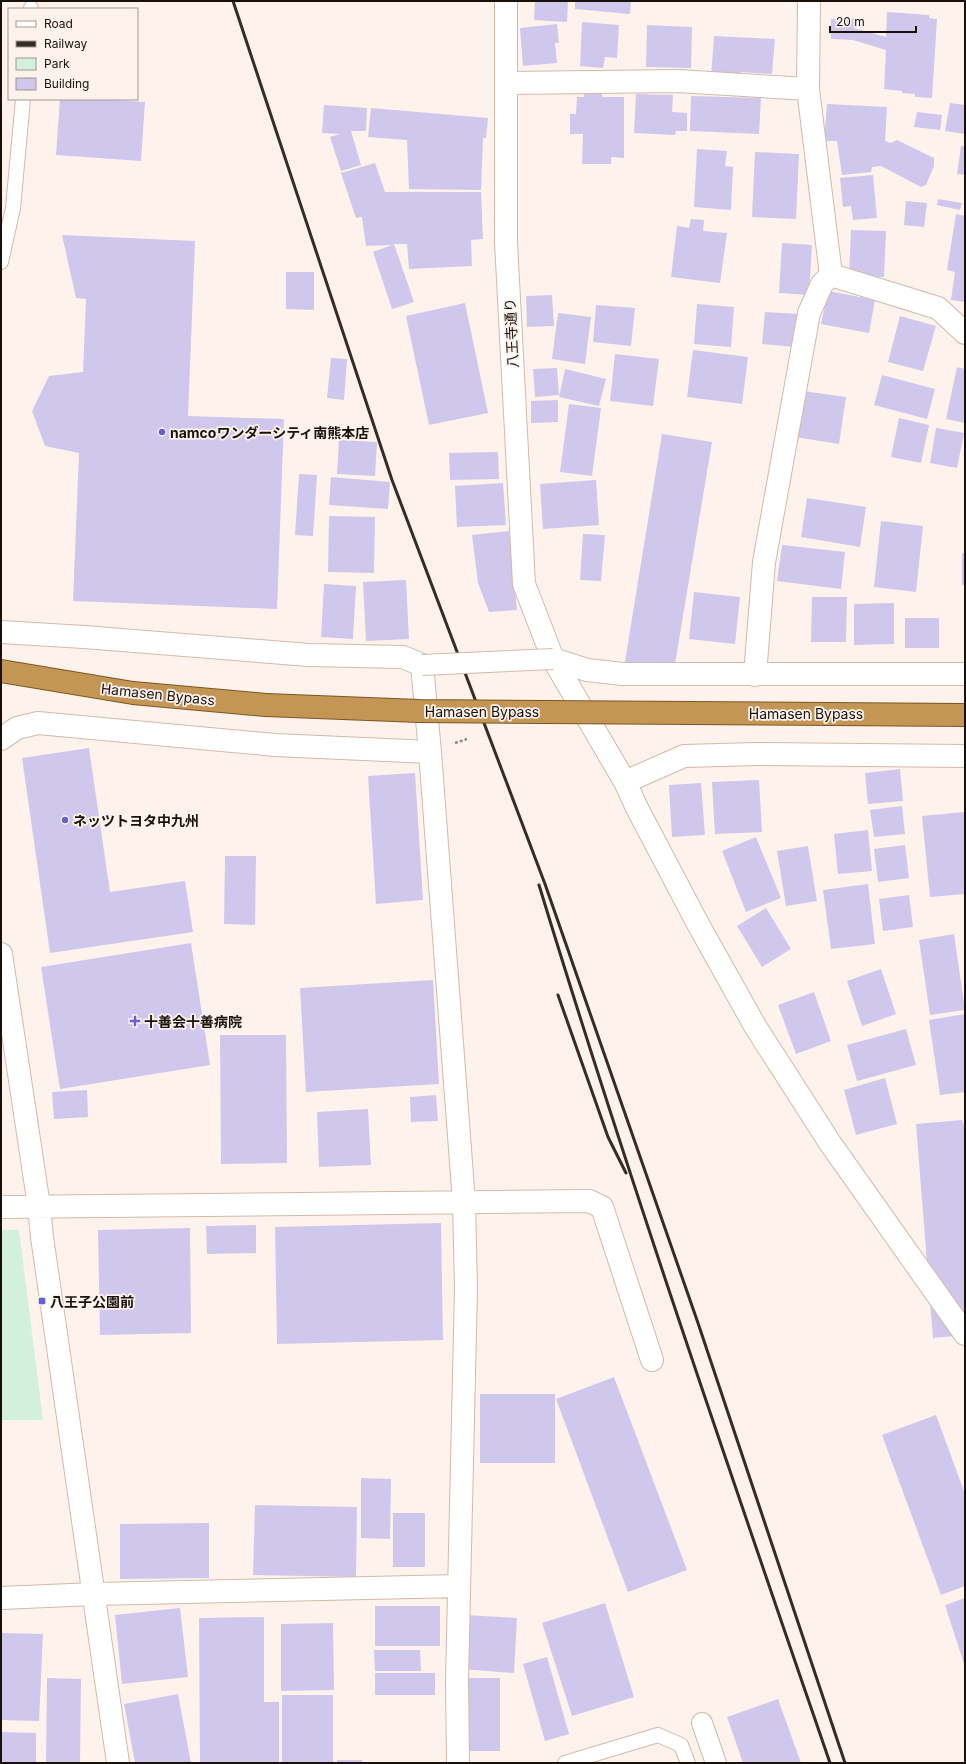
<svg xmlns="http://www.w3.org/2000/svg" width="966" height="1764" font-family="Inter,'Noto Sans JP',sans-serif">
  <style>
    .green { fill: #d2f0dc }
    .building { fill: #cfc8ec }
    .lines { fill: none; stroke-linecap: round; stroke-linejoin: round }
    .service-casing { stroke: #d3b9aa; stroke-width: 16 }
    .pedestrian-casing { stroke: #d3b9aa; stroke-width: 22 }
    .minor-casing { stroke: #d3b9aa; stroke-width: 24 }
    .tertiary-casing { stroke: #d3b9aa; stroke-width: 24 }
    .trunk-casing { stroke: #7e5620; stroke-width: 24 }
    .path { stroke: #938a83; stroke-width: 2.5; stroke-dasharray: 3 2; stroke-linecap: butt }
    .service { stroke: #fff; stroke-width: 14 }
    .pedestrian { stroke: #fff; stroke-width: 20 }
    .minor { stroke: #fff; stroke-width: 22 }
    .tertiary { stroke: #fff; stroke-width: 22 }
    .trunk { stroke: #c39656; stroke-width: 22 }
    .rail { stroke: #352c26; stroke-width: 3 }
    .pedestrian-bridge-casing { stroke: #d3b9aa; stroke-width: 22; stroke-linecap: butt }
    .trunk-bridge-casing { stroke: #7e5620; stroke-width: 24; stroke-linecap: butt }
    .pedestrian-bridge { stroke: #fff; stroke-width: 20 }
    .trunk-bridge { stroke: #c39656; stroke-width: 22 }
    .poi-dot { fill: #6161da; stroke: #fdf3ec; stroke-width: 1.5 }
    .labels { text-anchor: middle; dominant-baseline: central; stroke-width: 3.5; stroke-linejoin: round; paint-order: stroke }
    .street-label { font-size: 14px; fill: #19100a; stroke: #fdf3ec }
    .poi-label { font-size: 14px; font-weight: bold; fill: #19100a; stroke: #fdf3ec; text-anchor: start }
  </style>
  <rect width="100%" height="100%" fill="#fdf3ec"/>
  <path class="green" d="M1,1230H19L43,1420H1Z"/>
  <path class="building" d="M535,1H568L567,22L534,20Z
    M575,1H631L630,14L575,9Z
    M887,12L929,15V18L937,19L932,98L915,97V94L902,93V91L884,89L886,50L853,40L831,39V19H854V28L886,37Z
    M582,22L619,25L617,58L605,57L603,68L580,66Z
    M557,24L559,43H555L557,63L523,66L520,28Z
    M647,25L692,27L691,68L646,67Z
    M714,36L775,39L772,74L741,72V79L711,77Z
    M584,91H602V97H624V158L611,157V164H582L583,134H570V114H576L577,97H584Z
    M636,94L673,95L672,112L687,113V131H676L675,135L634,133Z
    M691,96L761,98L759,134L690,131Z
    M60,99H101L145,102L141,161L56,155Z
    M950,103L965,105V134L945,131Z
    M827,104L887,107L885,141L891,143L897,140L934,158V166L926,185L921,187L881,166L872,167L871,172L842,175L837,141H824Z
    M324,105L367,108L366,131H351L361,165L341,171L330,137L340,134L322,133Z
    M371,108L488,118L486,138H483L481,190L409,189L407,140L368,137Z
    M917,112L942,115L940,130L914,127Z
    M961,146H965V175L957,174Z
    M697,149L727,151L725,166L733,167L731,210L694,207Z
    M755,152L799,154L796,219L752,217Z
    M375,163L385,192H481L483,239L471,240L472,266L409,269L407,244H394L414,302L392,309L373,252L392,245L366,246L362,217L356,218L341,173Z
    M873,175L877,218L853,220L851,206L843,207L840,178Z
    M938,199L962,203L960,210L937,205Z
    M906,201L927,203L924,227L904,225Z
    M956,214L965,216V302L951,300L955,272L947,270Z
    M691,219L704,220L703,231L727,233L720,283L671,277L677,226L689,228Z
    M851,230L886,231L884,277L849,276Z
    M62,235L195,241L188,416L284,419L277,609L73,601L79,453L45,446L32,411L49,376L83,372L86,299L76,298Z
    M782,243L812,245L809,295L779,293Z
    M286,272H314V310L286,309Z
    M828,291L875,300L869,333L821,324Z
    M552,295L554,326L527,327L526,296Z
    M465,303L488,413L429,425L406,316Z
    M697,304L734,307L731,347L694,344Z
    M596,305L635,308L631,346L593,342Z
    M765,312L798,314L795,347L762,344Z
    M558,313L591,317L585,364L552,359Z
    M900,316L936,326L923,371L888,362Z
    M693,350L748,357L742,404L687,397Z
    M615,354L659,359L653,406L610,401Z
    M331,358L347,359L344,400L327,398Z
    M957,367L965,369V423L946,419Z
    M557,368L559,395L535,397L533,369Z
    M565,369L606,379L599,406L559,397Z
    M882,375L935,389L927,419L874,405Z
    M803,391L846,397L839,444L795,437Z
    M558,400V422L531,423V401Z
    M569,404L601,408L592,476L560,472Z
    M899,418L929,425L921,463L891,457Z
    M936,428L964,433L957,468L930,463Z
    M662,434L712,442L672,682L623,674Z
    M339,440L377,442L375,476L337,474Z
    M498,452L499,479L450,480L449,453Z
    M299,474L317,475L313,536L295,535Z
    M331,477L390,482L388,509L329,505Z
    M596,480L599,525L543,529L540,484Z
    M503,483L506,525L457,527L455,486Z
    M807,498L866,507L860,547L801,537Z
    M329,516L375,517L374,573L328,572Z
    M881,521L923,526L916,592L874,587Z
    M509,531L517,610L489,612L478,583L472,535Z
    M583,534L605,535L601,581L580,580Z
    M782,545L845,552L841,589L777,581Z
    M962,553H965V585H962Z
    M406,580L409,639L366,641L363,582Z
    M324,584L356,586L353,639L321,637Z
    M694,592L740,597L735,644L689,639Z
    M812,597H847L846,642H811Z
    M894,603V644L854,645V604Z
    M905,618H939V648H905Z
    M89,748L110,892L185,881L193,932L50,953L22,758Z
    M900,769L903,801L868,804L865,773Z
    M415,773L423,900L376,904L368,776Z
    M759,780L762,832L715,834L712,782Z
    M701,783L705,835L672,837L669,785Z
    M902,806L905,834L874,837L870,810Z
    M965,812V894L930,897L922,816Z
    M868,830L872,871L838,874L834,834Z
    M756,837L781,898L746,912L722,851Z
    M905,845L909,878L878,882L874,849Z
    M808,846L817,901L786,906L777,851Z
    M225,856H256L255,925L224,924Z
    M868,884L875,944L831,949L823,890Z
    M909,895L913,927L883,931L879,899Z
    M766,908L791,949L762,967L737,926Z
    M954,934L965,1010L930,1015L919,940Z
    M191,943L210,1065L60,1089L41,967Z
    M881,969L896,1014L862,1026L847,981Z
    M433,980L439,1084L306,1092L300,988Z
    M814,992L831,1041L796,1054L778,1005Z
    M965,1014V1092L940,1095L929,1020Z
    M906,1029L916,1065L857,1081L847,1045Z
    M220,1035H286L287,1163L221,1164Z
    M885,1078L897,1124L856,1135L844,1090Z
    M87,1090L88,1117L54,1119L52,1092Z
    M436,1095L438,1121L411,1122L410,1097Z
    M368,1109L371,1165L319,1167L317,1112Z
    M962,1120L965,1128V1335L933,1338L916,1124Z
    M441,1223L443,1340L277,1344L275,1227Z
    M256,1225V1253L207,1254L206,1226Z
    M190,1228L191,1333L100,1335L98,1230Z
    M614,1377L687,1570L628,1592L556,1399Z
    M480,1394H555V1463H480Z
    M936,1415L965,1494V1586L941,1595L882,1435Z
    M361,1478L391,1479L390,1539L361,1538Z
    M255,1505L357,1507L356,1577L253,1575Z
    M393,1513H425V1567H393Z
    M209,1523V1578L120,1579V1524Z
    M965,1598V1667L945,1605Z
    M605,1603L634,1697L572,1716L542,1623Z
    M375,1606H440V1646H375Z
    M180,1608L188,1677L122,1684L115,1615Z
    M464,1615L517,1618L514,1673L461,1669Z
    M264,1617V1702H279V1763H200L199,1618Z
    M333,1623L334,1690L281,1691V1624Z
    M1,1633L43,1634L39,1721L1,1720Z
    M374,1650H420L421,1671H375Z
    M547,1657L569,1734L545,1741L523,1664Z
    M375,1673H435V1695H375Z
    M47,1678L81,1679L80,1763H46Z
    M460,1678H500V1751H459Z
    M178,1694L191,1763H135L124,1704Z
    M282,1695H333V1763H282Z
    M778,1699L801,1763H743L727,1717Z
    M1,1732L36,1733V1763H1Z
    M337,1760H362V1763H337Z"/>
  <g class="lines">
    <defs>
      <path id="service" d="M31,9V8
        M1,262L13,208L23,99
        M565,1763L658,1735L681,1745L688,1763"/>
      <path id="pedestrian" d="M702,1723L716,1763"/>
      <path id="minor" d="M506,1V242L524,584L553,659L625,782L637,808L698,924L755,1026L830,1143L965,1334
        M809,1L808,89L831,275
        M506,83L678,81L808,89
        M831,275L938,308L965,333
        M1,632L84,637L309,655L403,657L422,665L430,752
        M553,659L587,670L623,674H965
        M755,675L764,562L809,313L822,284L831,275
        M1,739L17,728L38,723L275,745L430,752L464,1202L466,1288L457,1680L458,1763
        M625,782L684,756L756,754L965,756
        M1,954L39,1206L42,1237L118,1763
        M1,1207L589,1201L602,1207L652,1360
        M94,1594L459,1586"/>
      <path id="tertiary" d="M1,1598L94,1594"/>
      <path id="trunk" d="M1,671L133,693L266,705"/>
    </defs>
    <use href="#service" class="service-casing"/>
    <use href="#pedestrian" class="pedestrian-casing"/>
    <use href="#minor" class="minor-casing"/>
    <use href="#tertiary" class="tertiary-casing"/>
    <use href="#trunk" class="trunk-casing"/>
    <path class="path" d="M455,743L467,739"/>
    <use href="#service" class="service"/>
    <use href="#pedestrian" class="pedestrian"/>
    <use href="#minor" class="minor"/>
    <use href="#tertiary" class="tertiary"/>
    <use href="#trunk" class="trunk"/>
    <path class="rail" d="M233,1L392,480L545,884L698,1323L845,1763
      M539,885C629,1180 730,1472 830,1763
      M558,995L608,1137L626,1173"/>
    <defs>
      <path id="pedestrian-bridge" d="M422,665L553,659"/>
      <path id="trunk-bridge" d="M266,705L419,711L965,715"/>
    </defs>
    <use href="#pedestrian-bridge" class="pedestrian-bridge-casing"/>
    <use href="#trunk-bridge" class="trunk-bridge-casing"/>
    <use href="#pedestrian-bridge" class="pedestrian-bridge"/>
    <use href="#trunk-bridge" class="trunk-bridge"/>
  </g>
  <g class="poi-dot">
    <circle cx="162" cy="432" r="4"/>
    <circle cx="65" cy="820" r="4"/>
    <path d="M133 1015h4v4h4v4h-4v4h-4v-4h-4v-4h4z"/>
    <rect x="38" y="1297" width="8" height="8" rx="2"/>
  </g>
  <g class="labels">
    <g class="street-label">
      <text transform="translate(511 333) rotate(-93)">八王寺通り</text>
      <text transform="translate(158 694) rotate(6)">Hamasen Bypass</text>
      <text x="482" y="711">Hamasen Bypass</text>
      <text x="806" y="713">Hamasen Bypass</text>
    </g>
    <g class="poi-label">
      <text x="170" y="432">namcoワンダーシティ南熊本店</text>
      <text x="73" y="820">ネッツトヨタ中九州</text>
      <text x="144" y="1021">十善会十善病院</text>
      <text x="50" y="1301">八王子公園前</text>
    </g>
  </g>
  <rect width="966" height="1764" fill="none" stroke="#19100a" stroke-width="4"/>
  <rect x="8" y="8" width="130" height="92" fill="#fdf3ec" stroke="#a29892"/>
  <rect x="16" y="21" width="20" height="6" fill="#ffffff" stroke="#a29892"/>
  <text x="44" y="28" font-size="12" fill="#19100a">Road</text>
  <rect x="16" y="41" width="20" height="6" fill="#352c26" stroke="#a29892"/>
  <text x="44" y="48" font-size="12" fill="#19100a">Railway</text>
  <rect x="16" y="58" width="20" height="12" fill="#d2f0dc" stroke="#a29892"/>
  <text x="44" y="68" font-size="12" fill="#19100a">Park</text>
  <rect x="16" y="78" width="20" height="12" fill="#cfc8ec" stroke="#a29892"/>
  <text x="44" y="88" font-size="12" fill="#19100a">Building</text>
  <path d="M830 26v6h86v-6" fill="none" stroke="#19100a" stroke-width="2"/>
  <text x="836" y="26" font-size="12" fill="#19100a" stroke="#fdf3ec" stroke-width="3" paint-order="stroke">20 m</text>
</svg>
